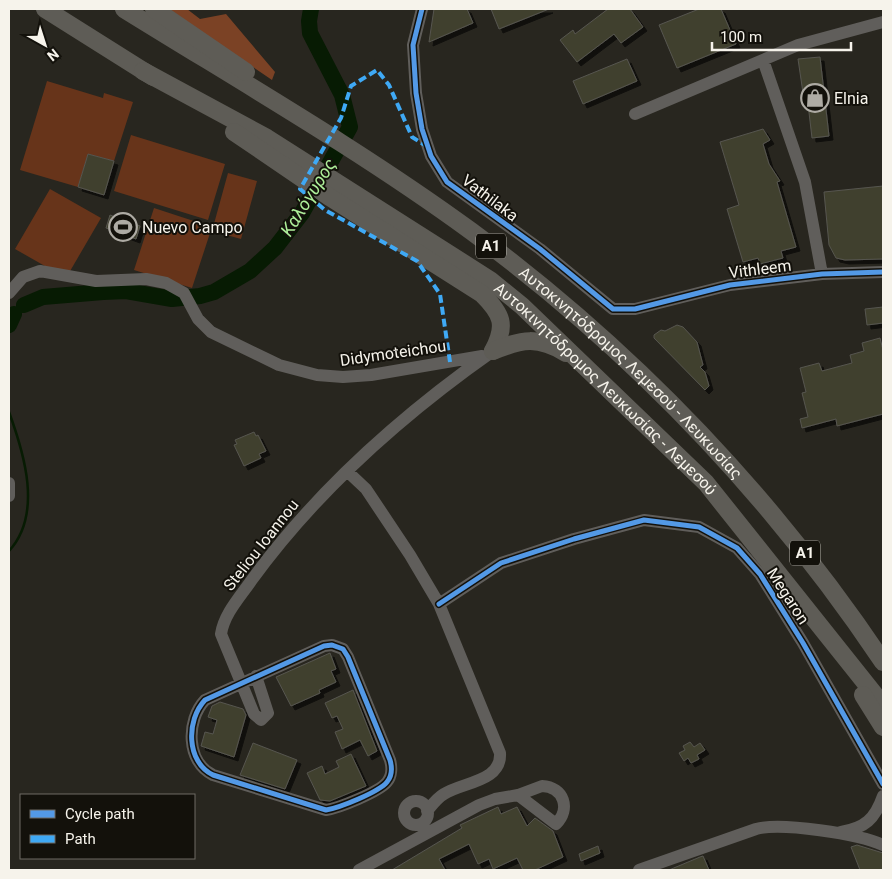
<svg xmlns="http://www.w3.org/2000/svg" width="892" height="879" font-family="Roboto,sans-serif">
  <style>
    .green { fill: #67341a }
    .forest { fill: #7b4225 }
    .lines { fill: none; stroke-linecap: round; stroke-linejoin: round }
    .stream { stroke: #071b03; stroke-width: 2.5 }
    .river { stroke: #071b03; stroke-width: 16 }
    .building { fill: #41412e; stroke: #56554f; filter: url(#shadow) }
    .minor { stroke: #605e5b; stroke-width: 12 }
    .highway { stroke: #5e5c56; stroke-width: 18 }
    .quiet { stroke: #3fa9f5; stroke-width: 4; stroke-dasharray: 8 4; stroke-linecap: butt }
    .cycleway-casing { stroke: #13110b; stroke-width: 8 }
    .cycleway { stroke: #5399e6; stroke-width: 5 }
    .labels { text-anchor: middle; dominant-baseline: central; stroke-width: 4; stroke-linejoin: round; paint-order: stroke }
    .shield { fill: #13110b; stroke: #b2afa8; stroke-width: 1 }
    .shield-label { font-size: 15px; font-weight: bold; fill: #f6f3eb }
    .poi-label { font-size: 16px; fill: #f6f3eb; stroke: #13110b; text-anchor: start }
    .street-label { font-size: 16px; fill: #f6f3eb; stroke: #13110b }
    .water-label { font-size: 18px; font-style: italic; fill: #aeef9a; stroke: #13110b }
  </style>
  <defs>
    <filter id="shadow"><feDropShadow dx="4" dy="4" stdDeviation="0" flood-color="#0009"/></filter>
  </defs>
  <rect width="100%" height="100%" fill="#28261f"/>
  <path class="green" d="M47,81L103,98L104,93L133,102L114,161L88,154L78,187L20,170Z
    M131,135L225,164L208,220L114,191Z
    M228,173L257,181L241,239L212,231Z
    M50,189L101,218L66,278L15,249Z
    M154,208L212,227L192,288L134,270Z"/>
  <path class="forest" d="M168,9H187L200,19L226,14L275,72L272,80Z"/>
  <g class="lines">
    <path class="stream" d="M9,412C24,453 43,514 9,551"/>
    <path class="river" d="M24,305L43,297L103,292L126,291L172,299L200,296L214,292L250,271L275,248L302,213L350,127L342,95L310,33L309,21L311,9
      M9,325L14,314"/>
  </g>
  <path class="building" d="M434,9H467L473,23L429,42Z
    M491,9H549L499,29Z
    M608,9H630L643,27L621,43L614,34L577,62L560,40L573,30L575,34Z
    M699,9H721L736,44L677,68L659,25Z
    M820,57L829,136L812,138L808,104L803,93L798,59Z
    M627,59L637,81L583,104L573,81Z
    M763,129L770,140L763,144L769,164L780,181L777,182L796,247L781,251L783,258L760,264L758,258L743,262L727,209L739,205L720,142Z
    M88,154L114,161L104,195L78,187Z
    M883,186V259L845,260L836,258L829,245L824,192Z
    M110,215L140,226L136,239L106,228Z
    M883,307V323L867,325L865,309Z
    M677,325L683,327L697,342L703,365L700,367L705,372L709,386L705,390L654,338V335L661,330L665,331Z
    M880,338L883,350V414L837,426L836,419L802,428L800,419L808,417L802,393L806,392L800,368L819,363L822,371L852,363L850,355L864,351L862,343Z
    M254,432L256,436L258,435L266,451L259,454L261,458L244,466L234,445L237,444L235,440Z
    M330,653L336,669L331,671L336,682L319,690L320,693L291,706L276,677Z
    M353,690L377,751L368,756L360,740L342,749L335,732L343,729L337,716L332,718L325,703Z
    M220,702L243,709L246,715L234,757L201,746L205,732L213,734L217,720L208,717L212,706Z
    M690,742L694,747L700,743L705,750L697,755L699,759L691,763L688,758L684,761L679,753L685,750L683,746Z
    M253,743L297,760L285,789L240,775Z
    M351,754L366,786L330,801L320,800L307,773L322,766L325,774L339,767L336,761Z
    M498,807L501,814L517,807L527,826L535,818L553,831L563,857L535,870H523L517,858L493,869L489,859L478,864L469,844L439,859L445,870H392L462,828L460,825Z
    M857,845L883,853V870H860L851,847Z
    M598,846L600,853L581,861L579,854Z
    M703,856L709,870H669L700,857Z"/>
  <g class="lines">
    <path class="minor" d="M422,9L413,45L416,93L422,129L431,156L447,182L540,249L613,309H635L730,285L822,274L883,272
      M763,60L805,182L822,274
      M635,114L798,45L883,22
      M9,293L23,277L40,271L96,281L146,279L166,283L184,293L198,319L211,332L279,365L317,375L343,377L371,375L482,356
      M348,472L366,489L410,555L439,604L500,753C502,782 462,782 444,794C437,798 432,805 427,811
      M9,483V496
      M439,604L501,563L574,539L644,520L699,527L737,548L760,574L803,643L883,784
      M332,645L343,649L348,657L390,760C392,767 392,776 387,782C379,792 339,808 326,810L213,775C186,762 186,720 205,700L324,646Z
      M256,676L268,713L261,720L254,714L221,634C224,614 240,597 251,581C317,490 402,415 493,351
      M542,786C564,787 571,809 556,824L518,795Z
      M404 813a12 12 0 1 1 24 0a12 12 0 1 1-24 0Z
      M841,832C865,828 875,819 883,796
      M359,870L479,805L495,799L518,795
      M639,870L756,829C781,822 859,834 883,845"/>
    <g class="highway">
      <path d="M45,9L153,77"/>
      <path id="s1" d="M124,9C240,81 360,150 471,231C632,350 771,495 883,662"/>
      <path d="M154,9L246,72"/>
      <path id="s2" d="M143,71L267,138L490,280L522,306L706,483L883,705"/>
      <path d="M234,132L331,198L482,294C502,314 507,325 493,351"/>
      <path d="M493,351C522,339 538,336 566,353"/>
      <path d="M863,695L883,727"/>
    </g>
    <path class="quiet" d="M428,147L412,137L389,85L377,70L351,86L341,118L300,189L325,210L417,261L440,294L450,362"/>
    <defs>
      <path id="cycleway" d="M422,9L413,45L416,93L422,129L431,156L447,182L540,249L613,309H635L730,285L822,274L883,272
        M439,604L501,563L574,539L644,520L699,527L737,548L760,574L803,643L883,784
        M332,645L343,649L348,657L390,760C392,767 392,776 387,782C379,792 339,808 326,810L213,775C186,762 186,720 205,700L324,646Z"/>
    </defs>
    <use href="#cycleway" class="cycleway-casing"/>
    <use href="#cycleway" class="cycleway"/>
  </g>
  <defs>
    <symbol id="shop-ring" viewBox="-11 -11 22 22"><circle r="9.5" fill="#13110b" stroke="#aeaba4" stroke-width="1.5"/><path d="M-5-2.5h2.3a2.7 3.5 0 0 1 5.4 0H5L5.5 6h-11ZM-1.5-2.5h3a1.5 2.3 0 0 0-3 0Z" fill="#aeaba4"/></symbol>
    <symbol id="stadium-ring" viewBox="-11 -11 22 22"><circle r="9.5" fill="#13110b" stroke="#aeaba4" stroke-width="1.5"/><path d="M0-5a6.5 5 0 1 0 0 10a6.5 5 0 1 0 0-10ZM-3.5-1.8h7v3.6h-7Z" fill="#aeaba4"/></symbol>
  </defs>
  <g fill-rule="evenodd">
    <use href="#shop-ring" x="799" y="82" width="32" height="32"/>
    <use href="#stadium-ring" x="107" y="211" width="32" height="32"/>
  </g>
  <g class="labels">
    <g class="shield">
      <rect x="476" y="233.5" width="30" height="25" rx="4"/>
      <rect x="790" y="540.5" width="30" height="25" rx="4"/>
    </g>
    <g class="shield-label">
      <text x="491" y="246">A1</text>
      <text x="805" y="553">A1</text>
    </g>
    <g class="poi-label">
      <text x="834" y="98">Elnia</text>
      <text x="142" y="227">Nuevo Campo</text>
    </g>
    <g class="street-label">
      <text transform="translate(490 198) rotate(37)">Vathilaka</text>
      <text transform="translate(760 269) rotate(-7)">Vithleem</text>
      <text transform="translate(393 353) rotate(-8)">Didymoteichou</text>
      <text stroke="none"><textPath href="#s1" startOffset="626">Αυτοκινητόδρομος Λεμεσού - Λευκωσίας</textPath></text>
      <text stroke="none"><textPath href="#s2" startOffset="564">Αυτοκινητόδρομος Λευκωσίας - Λεμεσού</textPath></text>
      <text transform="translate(261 545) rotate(-52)">Steliou Ioannou</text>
      <text transform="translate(788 596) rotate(57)">Megaron</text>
    </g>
    <g class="water-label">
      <text transform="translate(308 197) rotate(-58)">Καλόγυρος</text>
    </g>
  </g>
  <rect width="892" height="879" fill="none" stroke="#f6f3eb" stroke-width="20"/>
  <rect x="20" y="794" width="175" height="65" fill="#13110b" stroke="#6e6b65"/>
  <rect x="30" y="810" width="25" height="8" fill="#5399e6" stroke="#6e6b65"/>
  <text x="65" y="819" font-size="15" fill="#f6f3eb">Cycle path</text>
  <rect x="30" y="835" width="25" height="8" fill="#3fa9f5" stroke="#6e6b65"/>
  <text x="65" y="844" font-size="15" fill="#f6f3eb">Path</text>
  <g transform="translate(45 45) rotate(141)" stroke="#13110b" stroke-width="4" paint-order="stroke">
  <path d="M0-4L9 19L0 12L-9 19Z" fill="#f6f3eb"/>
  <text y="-8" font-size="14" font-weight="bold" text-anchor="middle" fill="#f6f3eb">N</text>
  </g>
  <path d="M712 42v8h139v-8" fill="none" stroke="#f6f3eb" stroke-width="2.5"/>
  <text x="720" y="42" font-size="15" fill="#f6f3eb" stroke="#13110b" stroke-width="4" paint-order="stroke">100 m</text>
</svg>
